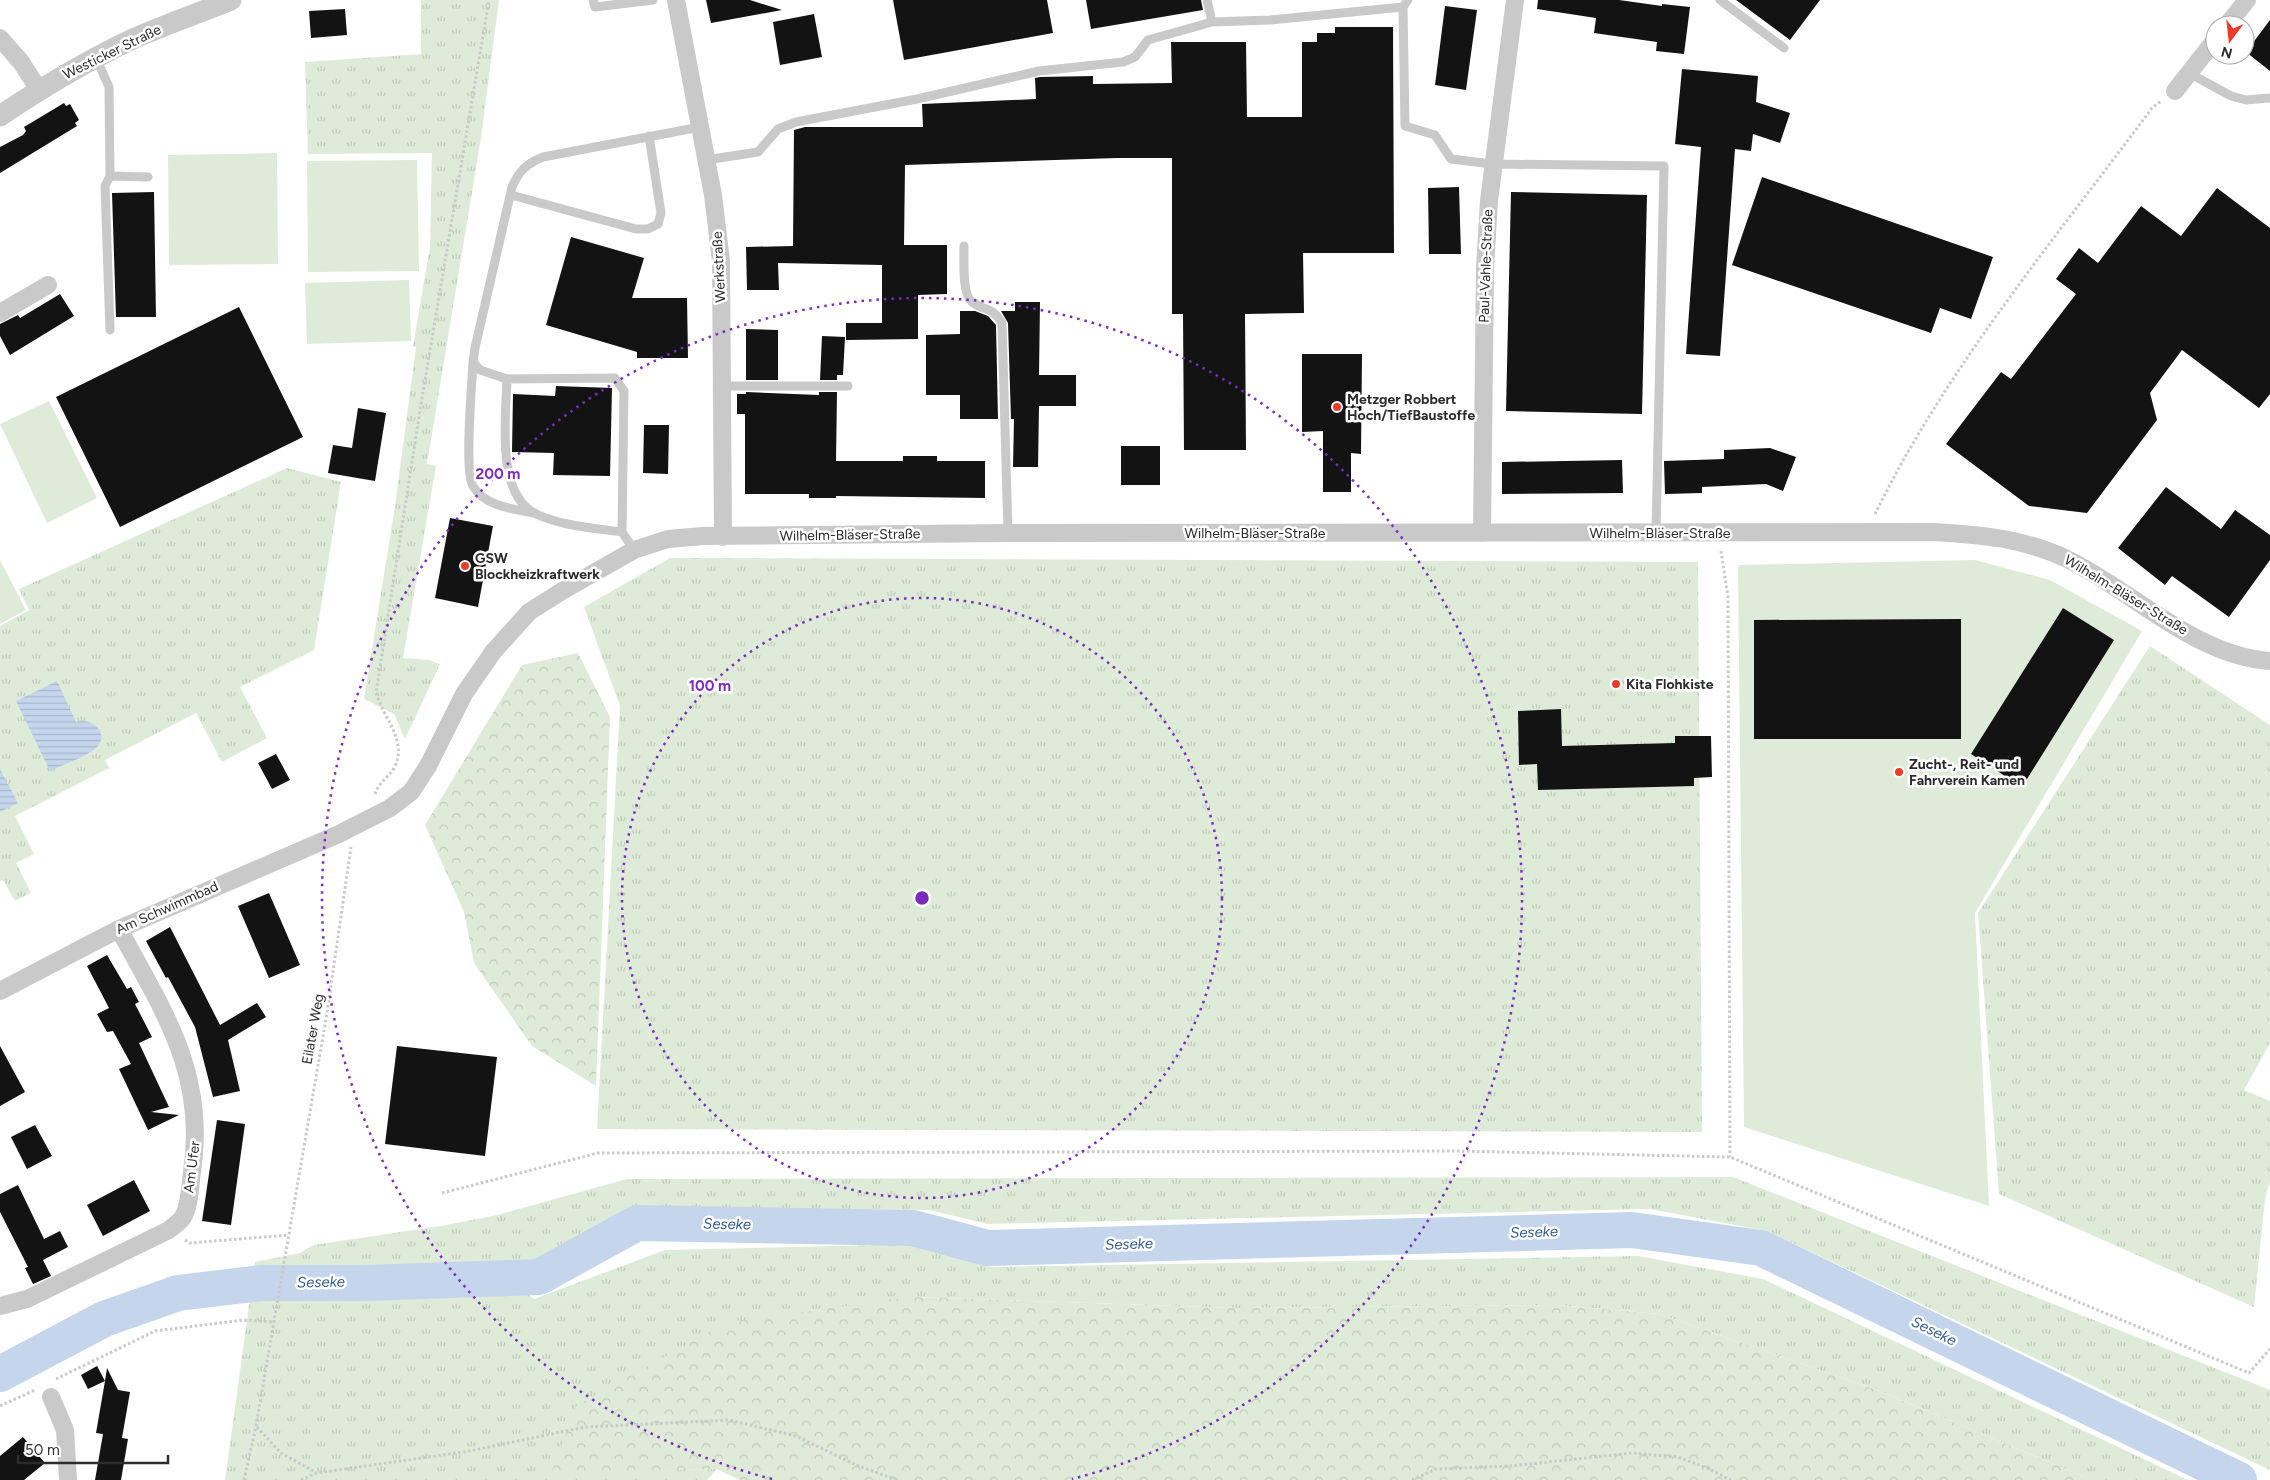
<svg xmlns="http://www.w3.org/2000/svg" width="2270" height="1480" font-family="Figtree,sans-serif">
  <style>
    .grass { fill: url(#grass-tufts) }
    .forest { fill: url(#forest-crowns) }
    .garden { fill: #dfebd9 }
    .water { fill: url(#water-rules) }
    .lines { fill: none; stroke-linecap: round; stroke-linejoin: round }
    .river { stroke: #c4d5ec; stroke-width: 36 }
    .building { fill: #131313 }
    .path { stroke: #c9c9c9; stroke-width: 3; stroke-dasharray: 2.5 2.5; stroke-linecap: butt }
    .service { stroke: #c9c9c9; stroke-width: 9 }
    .minor { stroke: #c9c9c9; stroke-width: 18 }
    .tertiary { stroke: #c9c9c9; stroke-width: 21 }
    .ring { fill: none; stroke: #7b2cbf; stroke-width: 2.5; stroke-dasharray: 2.5 5 }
    .poi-dot { fill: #ea3c28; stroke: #fff; stroke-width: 2 }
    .labels { text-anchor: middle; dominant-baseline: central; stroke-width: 5; stroke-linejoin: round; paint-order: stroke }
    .street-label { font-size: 14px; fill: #2c2c2c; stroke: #fff }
    .poi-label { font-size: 14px; font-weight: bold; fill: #2c2c2c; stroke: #fff; text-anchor: start }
    .water-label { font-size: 15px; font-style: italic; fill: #395f90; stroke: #fff }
    .centre { fill: #7b2cbf; stroke: #fff; stroke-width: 2.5 }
    .ring-label { font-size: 15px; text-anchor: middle; font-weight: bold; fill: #7b2cbf; stroke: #fff; stroke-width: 5; stroke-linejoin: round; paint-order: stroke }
  </style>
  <defs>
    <pattern id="grass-tufts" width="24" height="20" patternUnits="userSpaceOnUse" patternTransform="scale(1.25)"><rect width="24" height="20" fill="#dfebd9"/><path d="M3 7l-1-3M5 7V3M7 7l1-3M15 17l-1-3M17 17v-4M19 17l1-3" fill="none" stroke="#c0caba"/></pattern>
    <pattern id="forest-crowns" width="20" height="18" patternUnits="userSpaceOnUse" patternTransform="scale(1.25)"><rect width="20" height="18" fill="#dfebd9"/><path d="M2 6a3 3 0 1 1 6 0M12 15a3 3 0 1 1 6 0" fill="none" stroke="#c0caba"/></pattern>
    <pattern id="water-rules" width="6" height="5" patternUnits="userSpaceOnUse" patternTransform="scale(1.25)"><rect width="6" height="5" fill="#c4d5ec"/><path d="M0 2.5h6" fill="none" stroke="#a9b7cb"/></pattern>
  </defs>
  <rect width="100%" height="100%" fill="#fff"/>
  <path class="grass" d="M421,0H499L481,138L427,464L436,466L403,658L429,660L440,664L405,739L394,714L364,699L395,506L416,347L413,346L430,247L432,153L308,154L305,62L421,54Z
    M287,468L341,482L314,650L240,687L267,738L222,762L196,713L105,760L109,768L15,816L34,854L16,863L31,893L15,901L3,880L0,881V626L29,610L19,589Z
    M670,558L1698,562L1702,1132L597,1129L620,706L584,607Z
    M2150,646L2270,725V1043L2244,1090L2270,1101V1182L2265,1199L2254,1307L1999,1194L1978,913Z
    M1733,1177L2270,1390V1470L1767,1231L1650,1209L988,1224L929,1210L629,1208L526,1264L493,1266L534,1299L665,1250L919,1244L992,1267L1638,1256L1763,1279L2188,1480H2092L1882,1392L1660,1314L1558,1305L1239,1308L911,1297L552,1473L717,1469L707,1480H225L255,1262L300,1253L313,1245L441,1226L497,1215L627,1179Z"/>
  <path class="forest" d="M578,653L610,717L596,1086L532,1046L474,963L464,912L425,825L522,665Z
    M911,1297L1239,1308L1558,1305L1660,1314L1882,1392L2092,1480H740L717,1469L551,1474L576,1406L727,1322Z"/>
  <path class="garden" d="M277,153L278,264L169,265L168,155Z
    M417,160L419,271L308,272L307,161Z
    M409,280L411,341L307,344L305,283Z
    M49,401L97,498L47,523L0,424Z
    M0,560L26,610L0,624Z
    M1975,560L2050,580L2142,631L1975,913L1989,1206L1744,1127L1738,565Z"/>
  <path class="water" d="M57,681L76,722C92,717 111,734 96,748C86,757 62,765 50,771L16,701Z
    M0,769L18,803L0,812Z"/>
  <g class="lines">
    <path class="river" d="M0,1374L104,1319L178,1293L261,1283H365L539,1277L637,1223L913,1228L987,1248L1632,1230L1761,1248L2239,1480"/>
  </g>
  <path class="building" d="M706,0H750L782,10L711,23Z
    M893,0H1047L1053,33L904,60Z
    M1086,0H1201L1203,10L1091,29Z
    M1538,0H1619L1662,6V4L1690,7L1684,54L1656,51L1657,42L1594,33L1596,18L1537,9Z
    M1736,0H1820L1790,40Z
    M1445,6L1477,10L1466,90L1435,85Z
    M345,9L347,35L311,38L309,11Z
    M814,14L822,57L780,65L773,22Z
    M2270,20V71L2246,52Z
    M1335,27H1393L1394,253H1303L1304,313L1245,314L1246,450H1184L1183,314H1172V158H1117L905,165L904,245H947V294L918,295V339L846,340V323H882V265L778,263L779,290H747L746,247L793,246L794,130L805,127H923L922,104L1036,99L1035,78L1040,77L1093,76V84L1172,83L1171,42H1246L1247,117H1302V42H1317V33H1335Z
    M1682,69L1758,76L1756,102L1790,113L1780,143L1753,134L1751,151L1735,149L1720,356L1686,354L1701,147L1675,144Z
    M64,103L66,106L70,104L79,120L75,123L77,126L0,173V147L23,135L26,131L24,127Z
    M1762,177L1993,257L1971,319L1940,308L1931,333L1732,265Z
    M1459,187L1461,254H1429L1428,188Z
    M2217,188L2270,228V394L2259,408L2182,350L2150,393L2157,420L2087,513L2029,506L1946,444L2001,372L2011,379L2076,294L2056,279L2079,248L2098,263L2141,206L2181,236Z
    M154,192L156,317H116L112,193Z
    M1511,192L1647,195L1642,414L1506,411Z
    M571,237L644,258L632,298H687L688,358H637V352L546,325Z
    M60,294L74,316L10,355L0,336V324L18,315L20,318Z
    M1015,302H1040L1039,375H1076V406H1039L1038,467H1013L1014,419H1011L1008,323L1001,311H1015Z
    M239,307L303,437L120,527L56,397Z
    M960,311H975L988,316L996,325L998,419H960V395H926V335L960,334Z
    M746,329L778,330V380H746Z
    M822,336L845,337L843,375H837V380H820Z
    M1302,354H1362L1361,454L1351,453V492H1323V431L1302,432Z
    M556,386L612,388L610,476L553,475L554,453L512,452L513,394L555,396Z
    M746,392L819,395V392H837L836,461H903V456H937V461H985V498L836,496V498H809V494H745V414H737V394H746Z
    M358,408L386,413L375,481L328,473L333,445L352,448Z
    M644,425H669L668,474L643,473Z
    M1121,446H1160V485H1121Z
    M1770,448L1796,457L1783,491L1766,484L1702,487V493L1665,494L1664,461L1724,459V450Z
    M1622,460L1623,493L1502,494V462Z
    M2166,487L2221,529L2235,510L2270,535V560L2229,617L2172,576L2165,585L2118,548Z
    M450,518L493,526L478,607L435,598Z
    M2063,608L2114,640L2022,787L1971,754Z
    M1961,619V739H1754V620Z
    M1561,709L1562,746L1675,743V736H1711L1712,777L1694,778V786L1538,790L1537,764L1519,765L1518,711Z
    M276,754L290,780L272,789L258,763Z
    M269,893L300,965L269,978L238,906Z
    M170,927L220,1025L257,1003L266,1017L228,1040L240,1091L213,1097L195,1027L168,977L166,978L146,941Z
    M107,955L127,989L131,987L139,1002L135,1004L152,1037L139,1043L169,1107L151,1112L179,1115L148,1130L119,1069L131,1064L113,1031L107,1032L97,1014L109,1008L87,966Z
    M0,1046L25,1092L0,1106Z
    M397,1046L497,1057L485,1156L385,1144Z
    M217,1120L245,1124L231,1225L202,1221Z
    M35,1125L52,1156L27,1169L11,1137Z
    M134,1180L150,1211L103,1236L87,1205Z
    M18,1185L44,1239L60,1231L68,1247L43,1260L51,1276L33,1284L25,1268L28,1267L0,1212V1194Z
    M97,1366L105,1381L107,1368L118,1390L130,1392L122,1438L128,1439L121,1480H95L103,1434L96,1433L105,1381L88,1389L81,1375Z
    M23,1437L45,1463L24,1480H0V1456Z"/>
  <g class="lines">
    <path class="path" d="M1875,514C1947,367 2055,239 2152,108L2161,101
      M1721,551L1728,597L1730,1157
      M375,794C380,780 390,777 395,766C407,740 384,719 376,693L421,404L489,0
      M442,1193L598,1153L1456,1151L1730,1157L2249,1373L2270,1349
      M185,1240L190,1243L288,1235
      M56,1379L155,1331L244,1320L274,1322
      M0,1406L35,1390
      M257,1427L281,1453L317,1473
      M244,1480L256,1426L327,1013L351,847
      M301,1480L317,1473L470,1451L585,1427L729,1420L796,1436L856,1465L897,1480
      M1412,1480L1436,1469L1511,1466L1632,1453L1678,1457L1707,1468L1731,1480"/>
    <path class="service" d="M593,0L595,7L653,0
      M1207,0L1212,22
      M1720,0L1784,48
      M1403,7L1405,126L1435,135L1451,159L1492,164L1664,166L1656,533
      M96,58L109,87L110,176L148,177
      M2189,73L2231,96L2246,100L2270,98
      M706,160L758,152L778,129L796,122L917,99L1039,71L1123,62L1135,57L1148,40L1212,22L1270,20L1403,7L1408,0
      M511,195L636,229H648L658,224L661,213L649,136
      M964,246C964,259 962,293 971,301C984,312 991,305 1002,323L1008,533
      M110,330L105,186L110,176
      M473,362C472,384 464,472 473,486C485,507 514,509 535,513
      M507,379C506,416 495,494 536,514C562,526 594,528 622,532
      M721,386H848
      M634,550L622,532L624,391L615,378L507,379L480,370L473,362L475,348L512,187C519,171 526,164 543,157L700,127"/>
    <path class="minor" d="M676,0L713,195L721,261L723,537
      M2227,25L2247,0
      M0,38L21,62L39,90
      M2175,91L2215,40
      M0,313L48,285
      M1482,533L1485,268L1489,201L1515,0
      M0,991L119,929L339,834L390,808L411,792L428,766L464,694L493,652L529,612L562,591L634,550L668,539L703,536L1008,533L1934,532C1982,535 2023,538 2067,559C2133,591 2195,656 2270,661
      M0,1306L27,1299L169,1230C173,1226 180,1222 183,1217C190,1205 190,1185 192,1172C207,1073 163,1011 119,929
      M51,1397L65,1430L68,1480"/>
    <path class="tertiary" d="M0,116C43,87 88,60 135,38C167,24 199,13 231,0"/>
  </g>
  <g class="ring">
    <circle cx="922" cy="898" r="300"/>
    <path d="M772 1479A600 600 0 1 1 1072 1479"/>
  </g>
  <g class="poi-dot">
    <circle cx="1337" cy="407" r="5"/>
    <circle cx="465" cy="566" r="5"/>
    <circle cx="1616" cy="684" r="5"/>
    <circle cx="1899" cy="772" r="5"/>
  </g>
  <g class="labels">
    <g class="street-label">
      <text transform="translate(112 52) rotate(-26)">Westicker Straße</text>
      <text transform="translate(1486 266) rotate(-88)">Paul-Vahle-Straße</text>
      <text transform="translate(719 267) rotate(-93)">Werkstraße</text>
      <text x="1255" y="533">Wilhelm-Bläser-Straße</text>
      <text x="1660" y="533">Wilhelm-Bläser-Straße</text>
      <text transform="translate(850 535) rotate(-1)">Wilhelm-Bläser-Straße</text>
      <text transform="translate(2126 595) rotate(31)">Wilhelm-Bläser-Straße</text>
      <text transform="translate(167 908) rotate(-24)">Am Schwimmbad</text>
      <text transform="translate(313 1029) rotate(-80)">Eilater Weg</text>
      <text transform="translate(192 1167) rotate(-83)">Am Ufer</text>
    </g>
    <g class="poi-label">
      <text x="1347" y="399">Metzger Robbert<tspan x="1347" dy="16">Hoch/TiefBaustoffe</tspan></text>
      <text x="475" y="558">GSW<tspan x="475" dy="16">Blockheizkraftwerk</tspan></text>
      <text x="1626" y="684">Kita Flohkiste</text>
      <text x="1909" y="764">Zucht-, Reit- und<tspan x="1909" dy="16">Fahrverein Kamen</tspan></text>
    </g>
    <g class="water-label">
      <text transform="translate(727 1224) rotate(1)">Seseke</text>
      <text transform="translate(1534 1232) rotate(-2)">Seseke</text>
      <text transform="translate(1129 1244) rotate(-2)">Seseke</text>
      <text transform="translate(321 1282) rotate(-1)">Seseke</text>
      <text transform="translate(1934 1331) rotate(26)">Seseke</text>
    </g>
  </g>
  <circle cx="922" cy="898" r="8" class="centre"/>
  <g class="ring-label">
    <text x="498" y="479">200 m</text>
    <text x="710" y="691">100 m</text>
  </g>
  <g transform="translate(2230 40) rotate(195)"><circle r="24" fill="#ffffff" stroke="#ababab"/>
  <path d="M0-4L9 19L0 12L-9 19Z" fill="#ea3c28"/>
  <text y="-8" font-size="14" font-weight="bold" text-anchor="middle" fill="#2c2c2c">N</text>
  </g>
  <path d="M18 1455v8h150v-8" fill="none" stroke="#2c2c2c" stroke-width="2.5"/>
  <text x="25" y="1455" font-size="15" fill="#2c2c2c" stroke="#ffffff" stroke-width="4" paint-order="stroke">50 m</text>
</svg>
